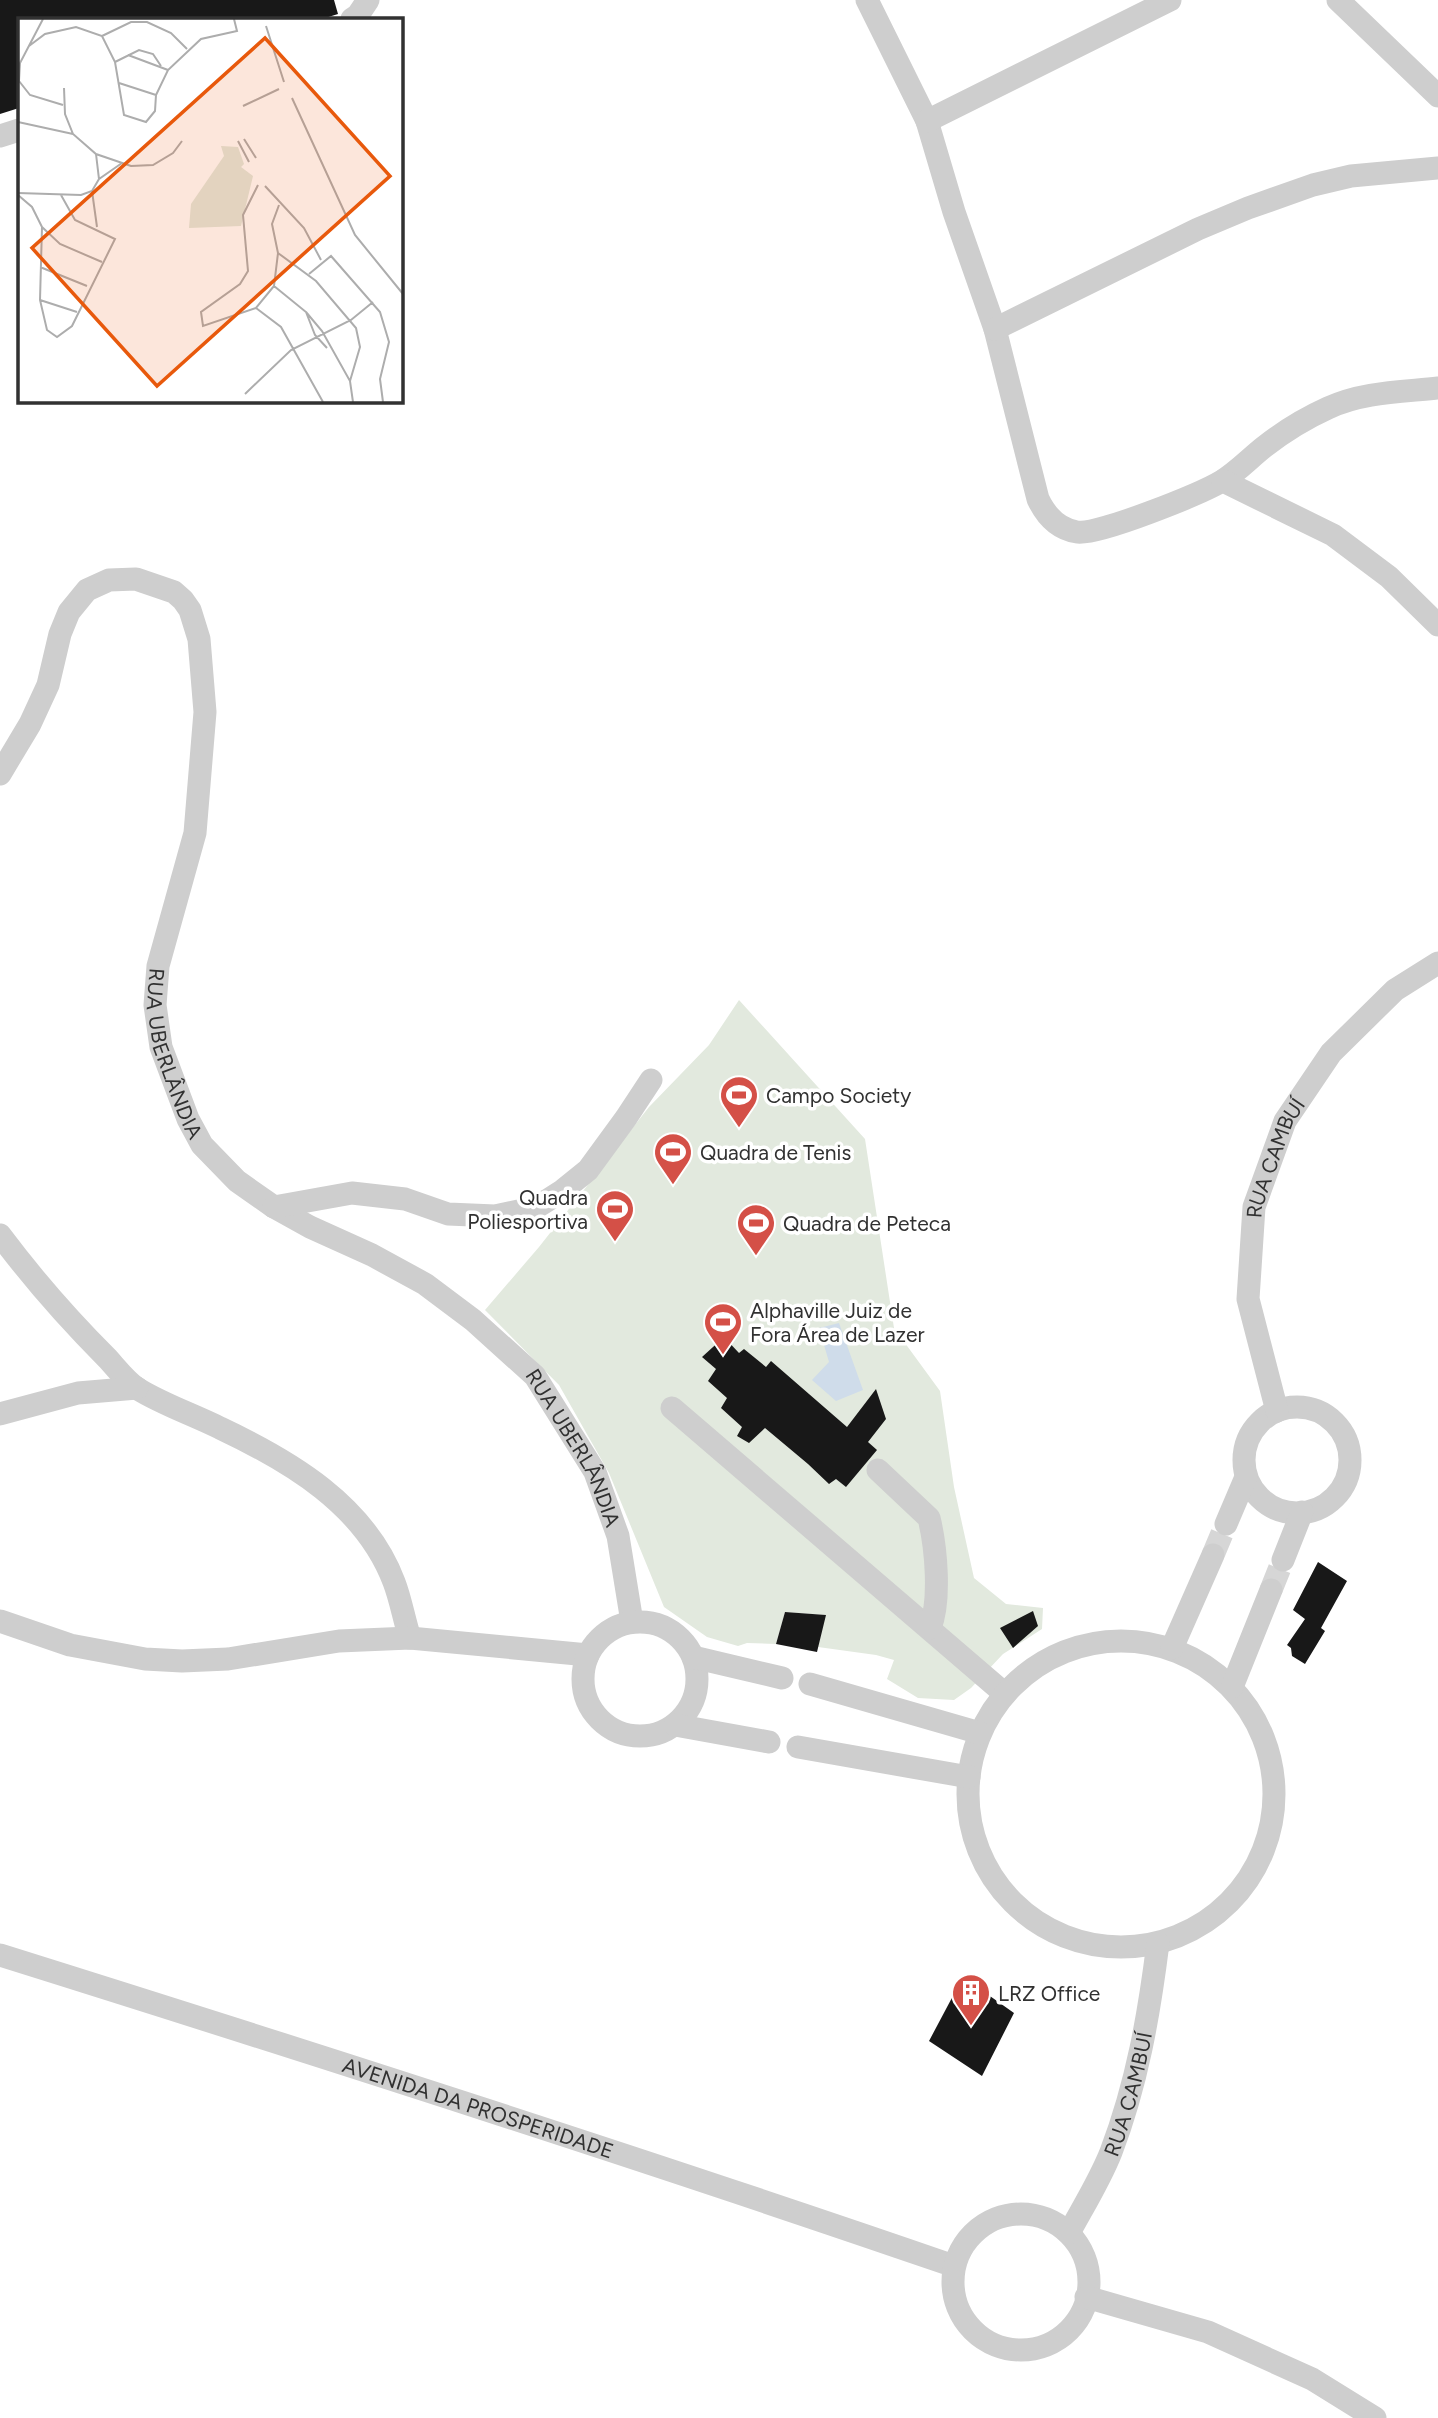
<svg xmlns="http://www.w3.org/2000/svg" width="1438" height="2418" font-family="Figtree,sans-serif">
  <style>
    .green { fill: #e2e9de }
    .water { fill: #cfdcea }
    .building { fill: #181818 }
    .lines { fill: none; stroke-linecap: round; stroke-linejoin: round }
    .minor-tunnel { stroke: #d6d6d6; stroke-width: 23; stroke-dasharray: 23 11; stroke-linecap: butt }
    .minor { stroke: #cecece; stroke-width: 23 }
    .labels { text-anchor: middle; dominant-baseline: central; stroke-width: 7; stroke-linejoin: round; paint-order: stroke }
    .street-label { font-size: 21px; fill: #313131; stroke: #fff }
    .poi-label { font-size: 21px; fill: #313131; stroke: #fff; text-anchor: start }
    .inset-road { fill: none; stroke: #adadad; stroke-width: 2 }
    .view { fill: #e8590c; fill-opacity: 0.15; stroke: #e8590c; stroke-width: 3.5 }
    .inset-edge { fill: none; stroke: #313131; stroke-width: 3.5 }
  </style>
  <rect width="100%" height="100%" fill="#fff"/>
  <path class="green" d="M739,1000L865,1139L894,1328L940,1391L954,1487L974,1578L1006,1604L1043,1608L1042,1629L1003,1654L971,1688L954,1700L918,1698L887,1679L894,1660L876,1655L818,1647L825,1615L785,1612L776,1644L747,1643L738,1646L707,1637L664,1607L609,1473L559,1385L485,1310L539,1247L649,1107L709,1045Z"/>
  <path class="water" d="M839,1323L863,1390L836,1401L812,1380L829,1362L819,1328Z"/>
  <path class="building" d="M0,0H334L338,14L322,19H19V108L0,114Z
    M724,1337L739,1353L744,1349L766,1367L771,1361L847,1427L876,1389L886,1419L868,1442L877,1450L846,1487L836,1479L829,1484L808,1464L765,1428L749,1443L737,1436L742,1427L721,1408L727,1398L708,1381L716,1369L702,1357Z
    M1318,1562L1347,1581L1321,1628L1325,1631L1305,1664L1292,1656L1291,1648L1287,1645L1305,1619L1293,1610Z
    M1033,1611L1038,1626L1013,1648L1000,1628Z
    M785,1612L826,1615L817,1652L776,1644Z
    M963,1977L1014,2013L982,2076L929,2041Z"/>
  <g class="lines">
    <path class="minor-tunnel" d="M1213,1555L1226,1524
      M1271,1590L1283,1560"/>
    <g class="minor">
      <path d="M867,0L927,121L954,212L995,329L1038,499C1046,516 1058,529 1077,532C1097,536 1202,493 1222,481C1237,472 1250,458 1264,447C1283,432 1306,418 1328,408C1362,392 1401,392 1438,388"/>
      <path d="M1338,0L1438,96"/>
      <path d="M352,19L358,15L368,0"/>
      <path d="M927,121L1170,0"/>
      <path d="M0,136L19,130"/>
      <path d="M995,329L1198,229L1248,208L1313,185L1351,176L1438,168"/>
      <path d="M1223,481L1333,535L1389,577L1438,625"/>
      <path id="s1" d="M0,774L30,724L48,685L60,634L69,612L87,590L109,580L136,579L174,592L183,600L190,610L199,639L205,712L195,833L158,966L155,1005L161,1047L188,1119L202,1145L237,1181L274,1207L310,1227L372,1255L425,1284L473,1320L535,1376L595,1472L618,1536L632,1622"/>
      <path d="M274,1207L352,1193L405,1199L448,1214L495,1216L537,1207L562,1191L588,1170L626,1118L651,1080"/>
      <path d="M0,1235C33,1279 69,1320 108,1359C117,1369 127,1382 138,1389C162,1404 194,1415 220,1428C290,1461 365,1505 394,1582C401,1600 404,1620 410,1638"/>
      <circle cx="1297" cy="1460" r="53"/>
      <path d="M672,1408L1005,1694"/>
      <path id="s2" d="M1277,1411L1248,1299L1254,1207L1285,1121L1331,1053L1395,990L1438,963"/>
      <path d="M0,1414L78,1393L137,1388"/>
      <path d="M878,1470L929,1518C936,1547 941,1600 930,1628"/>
      <path d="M1226,1524L1246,1477"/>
      <path d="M1283,1560L1302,1512"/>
      <path d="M0,1621L70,1645L145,1659L182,1661L228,1659L339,1641L410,1638L588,1655"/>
      <circle cx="640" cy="1679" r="57"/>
      <circle cx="1121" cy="1794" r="153"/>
      <path d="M1172,1648L1213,1555"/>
      <path d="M693,1657L782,1678"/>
      <path d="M810,1684L980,1733"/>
      <path d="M1232,1687L1271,1590"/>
      <path d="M675,1725L769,1742"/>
      <path d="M798,1747L969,1777"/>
      <path id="s3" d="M0,1955C319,2055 638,2157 954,2266"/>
      <circle cx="1021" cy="2282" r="68"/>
      <path id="s4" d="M1069,2233C1083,2207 1100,2180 1111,2152C1137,2084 1149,2015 1158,1943"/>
      <path d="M1086,2297L1208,2332L1312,2379L1375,2418"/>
    </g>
  </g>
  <defs>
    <symbol id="stadium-pin" viewBox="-11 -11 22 30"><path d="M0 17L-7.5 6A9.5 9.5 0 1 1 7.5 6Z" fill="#d45047" stroke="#fff"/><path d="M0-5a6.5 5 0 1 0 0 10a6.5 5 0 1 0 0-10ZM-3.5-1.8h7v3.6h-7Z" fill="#fff"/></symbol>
    <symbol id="building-pin" viewBox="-11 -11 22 30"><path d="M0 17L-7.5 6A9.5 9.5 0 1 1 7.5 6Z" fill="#d45047" stroke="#fff"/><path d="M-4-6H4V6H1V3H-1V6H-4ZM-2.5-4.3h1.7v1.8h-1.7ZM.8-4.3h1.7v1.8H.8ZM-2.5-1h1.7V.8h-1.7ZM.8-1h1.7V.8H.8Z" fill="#fff"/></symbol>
  </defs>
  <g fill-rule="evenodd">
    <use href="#stadium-pin" x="717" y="1073" width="44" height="60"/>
    <use href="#stadium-pin" x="651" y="1130" width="44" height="60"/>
    <use href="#stadium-pin" x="593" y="1187" width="44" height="60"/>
    <use href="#stadium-pin" x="734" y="1201" width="44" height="60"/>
    <use href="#stadium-pin" x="701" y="1300" width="44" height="60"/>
    <use href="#building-pin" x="949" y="1971" width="44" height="60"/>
  </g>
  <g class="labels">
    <g class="street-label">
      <text stroke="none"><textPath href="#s1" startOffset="775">RUA UBERLÂNDIA</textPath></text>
      <text stroke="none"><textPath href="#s2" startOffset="261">RUA CAMBUÍ</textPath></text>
      <text stroke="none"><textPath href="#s1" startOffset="1363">RUA UBERLÂNDIA</textPath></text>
      <text stroke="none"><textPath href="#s4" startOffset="152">RUA CAMBUÍ</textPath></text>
      <text stroke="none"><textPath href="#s3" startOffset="502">AVENIDA DA PROSPERIDADE</textPath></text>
    </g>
    <g class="poi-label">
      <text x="766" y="1095">Campo Society</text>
      <text x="700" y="1152">Quadra de Tenis</text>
      <text x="588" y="1197" text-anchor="end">Quadra<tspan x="588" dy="24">Poliesportiva</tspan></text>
      <text x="783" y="1223">Quadra de Peteca</text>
      <text x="750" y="1310">Alphaville Juiz de<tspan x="750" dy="24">Fora Área de Lazer</tspan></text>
      <text x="998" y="1993">LRZ Office</text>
    </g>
  </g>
  <g transform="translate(18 18)">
    <rect width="385" height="385" fill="#fff"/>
    <path d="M203,128L220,129L226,146L223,149L235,158L223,208L171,210L173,186L206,138Z" fill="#e2e9de"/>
    <path class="inset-road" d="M25,1L2,45L1,63L12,77L45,87M248,8L266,64M84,18L113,4H129L153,15L169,31M11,28L27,16L58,9L84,18L97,44L106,97L128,104L137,93L138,77L150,52L183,21L219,13L216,1M110,37L150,52M97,44L121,32L135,36L143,48M101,65L138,77M46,70L47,96L55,116L78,136L113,148L135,147L155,135L164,123M274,80L337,217L385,276M225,88L261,71M0,104L55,116M226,121L238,140M220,123L231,144M78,136L81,161L104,145M240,167L225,197L230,253L222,266L183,294L185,308L238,290L256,268L260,235L254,206L261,187M247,168L286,210L303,242M74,173L79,209M0,175L63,177L74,173L81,161M0,177L14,189L24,209L22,282L29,312L39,319L54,308L97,221L57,202L43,177M24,209L42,226L84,244M260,235L298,263L338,310L342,329L332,363M22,249L69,268M291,256L313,238L362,294L371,324L362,361L365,384M256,268L288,294L297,317L309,330M22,282L59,294M238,290L263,309L305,384M288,294L304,313L332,363L335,384M227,376L273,332L333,302L355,284"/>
    <path class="view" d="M247,20L372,158L139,368L14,230Z"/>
    <rect width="385" height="385" class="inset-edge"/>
  </g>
</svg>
